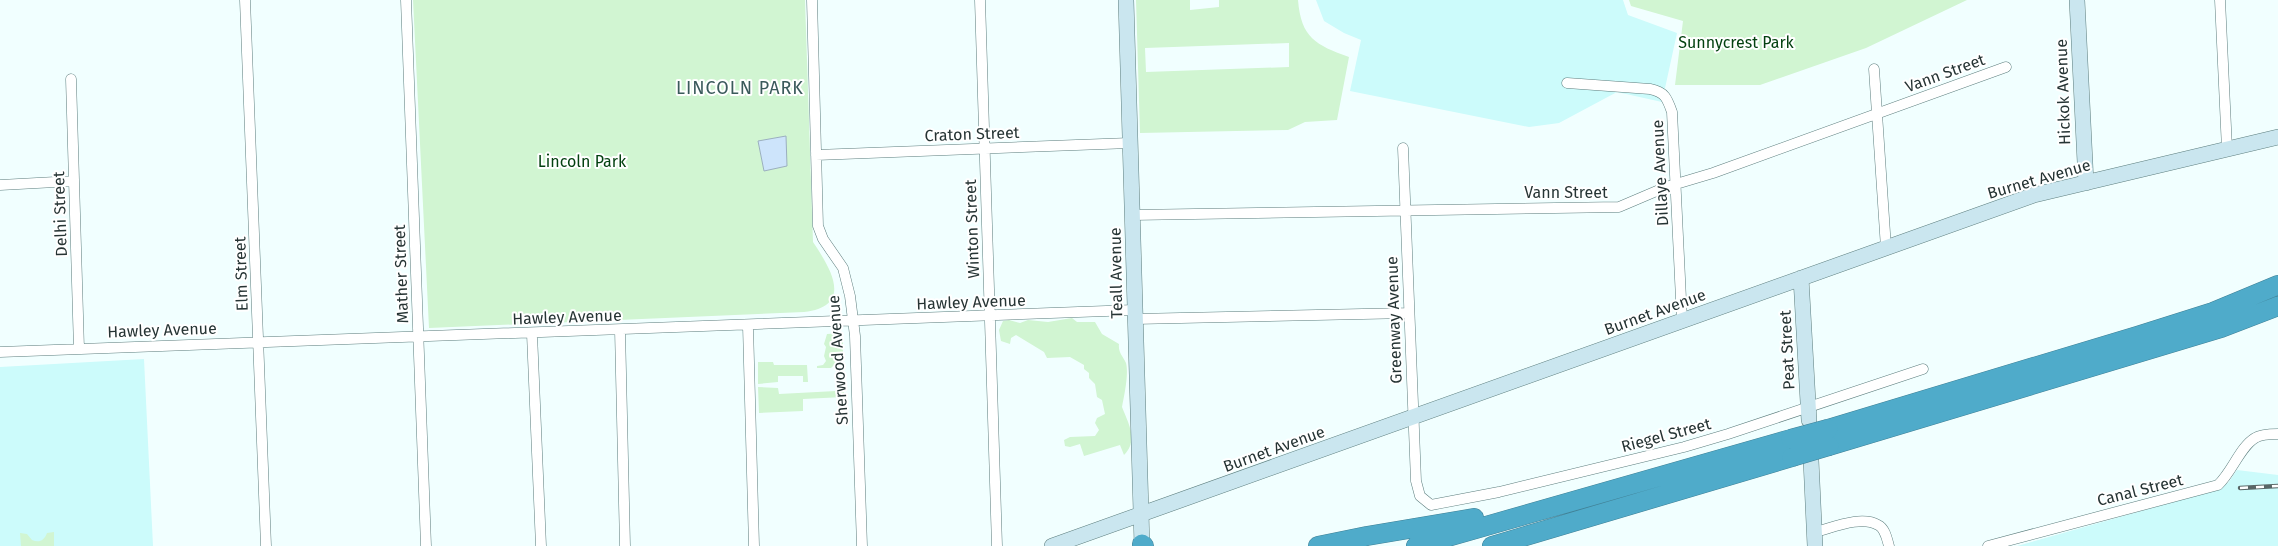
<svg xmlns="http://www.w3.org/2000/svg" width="2278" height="546" font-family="'Fira Sans',sans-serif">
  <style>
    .built { fill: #ccfbfb }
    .green { fill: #d1f5d2; fill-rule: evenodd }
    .water { fill: #cde4fb; stroke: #9bafbf }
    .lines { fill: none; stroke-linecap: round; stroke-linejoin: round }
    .street-casing { stroke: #5d7e7e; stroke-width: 11 }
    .secondary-casing { stroke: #5d7e7e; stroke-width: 16 }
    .highway-casing { stroke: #418196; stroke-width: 20 }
    .street { stroke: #fff; stroke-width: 10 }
    .secondary { stroke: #cae6ef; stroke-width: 15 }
    .highway { stroke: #4fabca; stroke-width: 19 }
    .rail-casing { stroke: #586666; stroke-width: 4.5 }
    .rail { stroke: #fff; stroke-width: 2.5; stroke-dasharray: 8; stroke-linecap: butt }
    .highway-bridge-casing { stroke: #418196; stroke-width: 20; stroke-linecap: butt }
    .highway-bridge { stroke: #4fabca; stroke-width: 19 }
    .labels { text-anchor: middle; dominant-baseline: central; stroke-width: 4; stroke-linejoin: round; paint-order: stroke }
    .park-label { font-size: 16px; fill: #034110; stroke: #fff }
    .street-label { font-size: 16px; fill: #263434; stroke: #fff }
    .neighbourhood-label { font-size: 18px; letter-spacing: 1px; fill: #3a5a5b; stroke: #fff }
  </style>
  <rect width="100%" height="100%" fill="#f1ffff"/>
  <path class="built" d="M1316,0H1623L1628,15L1677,33L1662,102L1617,92L1559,123L1529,127L1350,91L1361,40L1344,33L1324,21Z
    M144,359L153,546H0V367Z
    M2237,470L2278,475V546H2017L2198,495L2228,483Z"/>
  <path class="green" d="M413,0H805L813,242C831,269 854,306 804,312L429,328Z
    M1136,0H1190V10L1219,7V0H1298C1301,38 1316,45 1349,57L1337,120L1305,122L1288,130L1140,133ZM1289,43V67L1146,72L1145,48Z
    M1629,0H1967L1866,48L1760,85H1675L1683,21L1631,6Z
    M1072,318L1077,322H1095L1102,334L1119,344C1118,353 1123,356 1126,363C1129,374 1124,396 1122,407C1128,423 1139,440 1124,455L1120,445L1084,456L1080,444L1070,447L1065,446L1064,440L1070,437L1095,436L1099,430L1095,423L1097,418L1105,414L1102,400L1097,397L1095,384L1089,378V373L1084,369V365L1070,357L1047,358L1044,352L1016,335L1011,338L1010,344L1001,341L999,330L1003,321L1009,320L1020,323L1028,320L1048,322Z
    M843,333V356L831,368H817V366L823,365L826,361L824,356L826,347L824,344L827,334Z
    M758,362H773L774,365H807L808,382H803V376H778V382L758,384Z
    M844,367V397L803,399V411L759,413L758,387L778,388L779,394L836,391C836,381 832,369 844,367Z
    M54,532V546H21L20,533L27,534L32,540C39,543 44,541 47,533Z"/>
  <path class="water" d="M786,136L787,166L764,171L758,141Z"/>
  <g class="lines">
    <defs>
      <path id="street" d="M245,0L266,546
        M406,0L426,546
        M812,0L818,226L823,239L843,268L850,296L855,336L862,546
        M980,0L997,546
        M2220,0L2227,149
        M1874,69L1886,248
        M71,79L79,349
        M1567,83L1650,89C1665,92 1667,98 1672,112L1682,320
        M1403,148L1416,481L1420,496L1431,505L1499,492L1684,447L1728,434L1923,369
        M816,155L1130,143
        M0,185L74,181
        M1132,215L1619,207L1666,187L1713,173L2006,67
        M1135,319L1409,313
        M748,326L754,546
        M620,330L625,546
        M532,334L541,546
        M0,352L1134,310
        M1815,532C1832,528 1861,515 1878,525C1885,528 1887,539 1889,546
        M1988,546L2218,485C2232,472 2240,447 2255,438C2261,434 2271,434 2278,434"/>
      <path id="secondary" d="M1126,0L1142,546
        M2077,0L2086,183
        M1801,278L1809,420
        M1811,460L1815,546
        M1052,546L2034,195L2278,137"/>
      <path id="highway" d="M1828,429L2137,336L2213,312L2278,285
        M1829,446L2221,328L2278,306
        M1142,544L1144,546
        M1318,546L1367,536L1474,518
        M1416,546L1791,439
        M1492,546L1792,457"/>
    </defs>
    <use href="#street" class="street-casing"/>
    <use href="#secondary" class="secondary-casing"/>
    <use href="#highway" class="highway-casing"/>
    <use href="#street" class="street"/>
    <use href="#secondary" class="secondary"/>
    <use href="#highway" class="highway"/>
    <defs>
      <path id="rail" d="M2240,488L2278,486"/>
    </defs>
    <use href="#rail" class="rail-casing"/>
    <use href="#rail" class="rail"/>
    <defs>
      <path id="highway-bridge" d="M1791,439L1828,429
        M1792,457L1829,446"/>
    </defs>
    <use href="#highway-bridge" class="highway-bridge-casing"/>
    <use href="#highway-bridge" class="highway-bridge"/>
  </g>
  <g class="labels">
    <g class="park-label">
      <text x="1736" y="42">Sunnycrest Park</text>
      <text x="582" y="161">Lincoln Park</text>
    </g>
    <g class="street-label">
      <text transform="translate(1945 73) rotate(-20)">Vann Street</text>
      <text transform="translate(2063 92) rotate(-92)">Hickok Avenue</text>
      <text transform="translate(972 134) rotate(-2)">Craton Street</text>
      <text transform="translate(1660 173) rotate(-93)">Dillaye Avenue</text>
      <text transform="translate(2039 179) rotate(-16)">Burnet Avenue</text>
      <text x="1566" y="192">Vann Street</text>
      <text transform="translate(60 214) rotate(-92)">Delhi Street</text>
      <text transform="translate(972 229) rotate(-92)">Winton Street</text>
      <text transform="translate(1116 273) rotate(-91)">Teall Avenue</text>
      <text transform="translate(241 274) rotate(-92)">Elm Street</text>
      <text transform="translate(401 274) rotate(-92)">Mather Street</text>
      <text transform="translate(971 302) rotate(-2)">Hawley Avenue</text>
      <text transform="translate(1655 312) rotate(-20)">Burnet Avenue</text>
      <text transform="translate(567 317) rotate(-2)">Hawley Avenue</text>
      <text transform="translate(1394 320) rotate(-92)">Greenway Avenue</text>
      <text transform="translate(162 330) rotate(-2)">Hawley Avenue</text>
      <text transform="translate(1787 350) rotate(-93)">Peat Street</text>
      <text transform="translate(838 360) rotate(-94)">Sherwood Avenue</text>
      <text transform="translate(1666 435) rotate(-15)">Riegel Street</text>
      <text transform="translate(1274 449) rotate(-20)">Burnet Avenue</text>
      <text transform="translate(2140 490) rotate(-14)">Canal Street</text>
    </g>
    <g class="neighbourhood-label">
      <text x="740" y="88">LINCOLN PARK</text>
    </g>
  </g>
</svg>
